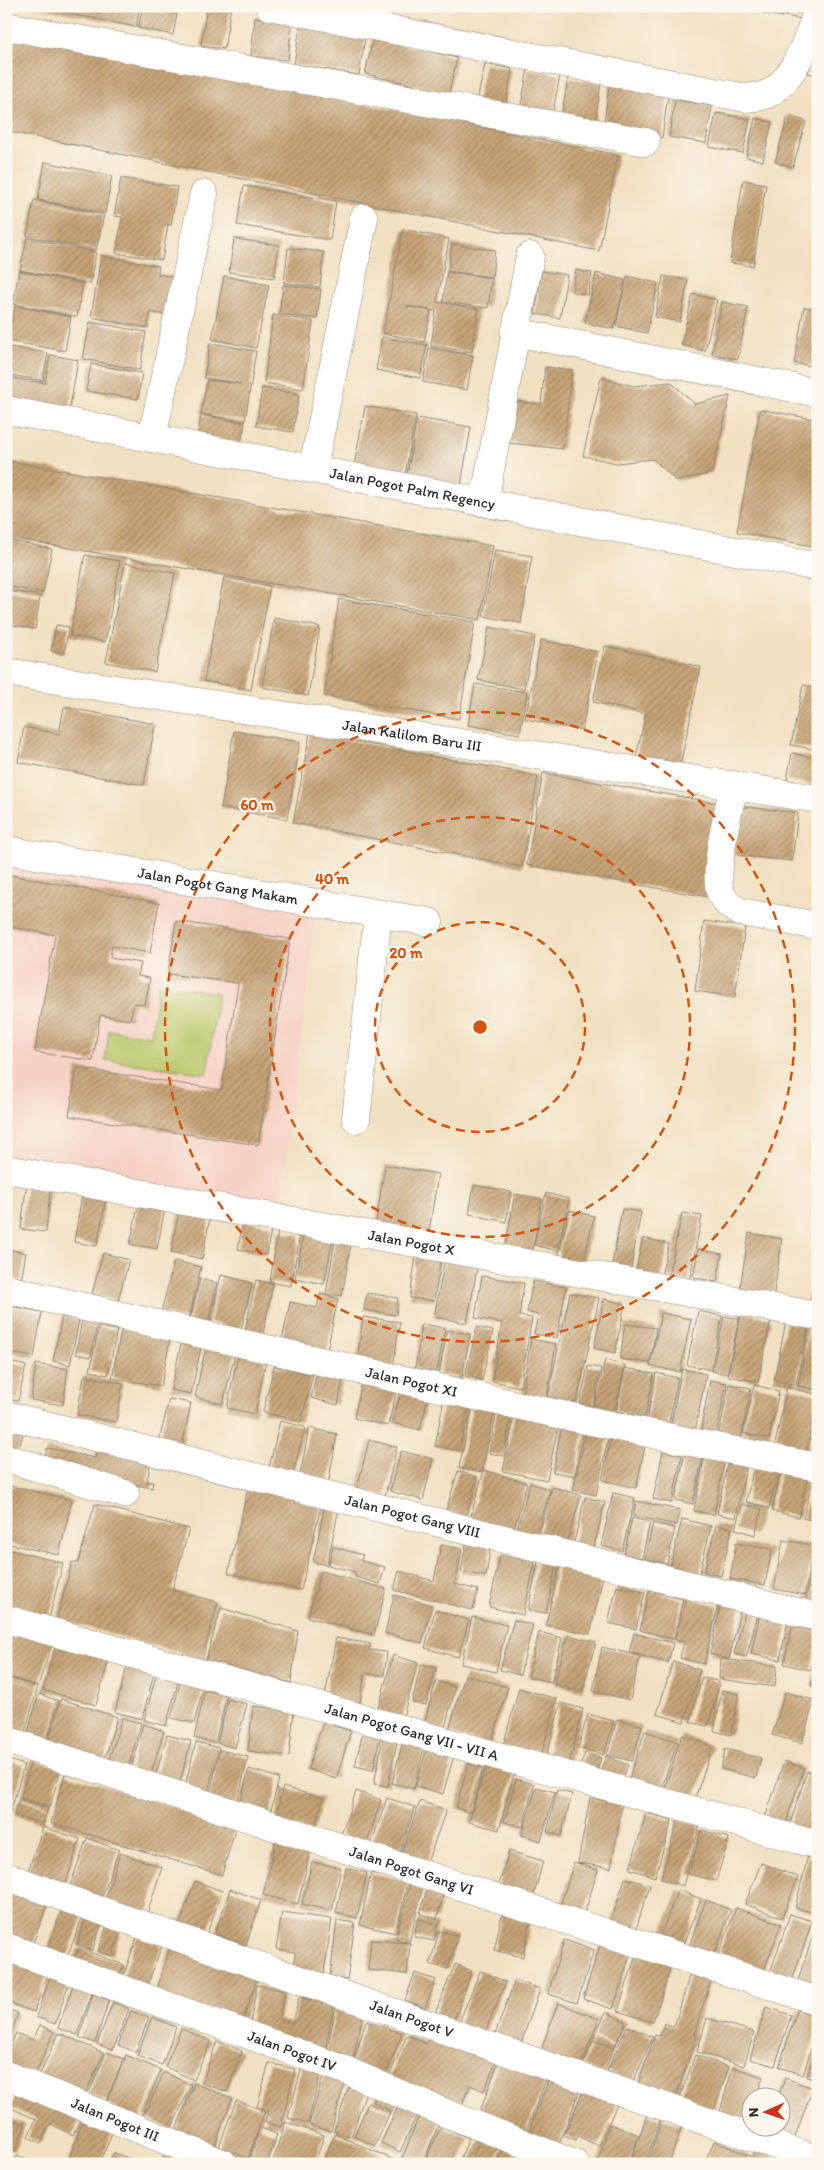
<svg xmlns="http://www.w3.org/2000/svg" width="824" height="2170" font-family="Itim,sans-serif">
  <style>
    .built { fill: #f6d2c5 }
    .green { fill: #bac86a; stroke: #727a4a }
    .building { fill: url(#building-hatch) }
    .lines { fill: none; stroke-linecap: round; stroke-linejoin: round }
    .minor-casing { stroke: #8e8676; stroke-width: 29 }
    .minor { stroke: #fff; stroke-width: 28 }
    .ring { fill: none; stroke: #d5540f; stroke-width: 2.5; stroke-dasharray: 9 6 }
    .labels { text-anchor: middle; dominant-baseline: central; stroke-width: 4.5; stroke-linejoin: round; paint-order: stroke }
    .street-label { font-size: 15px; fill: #2b2b2b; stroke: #fbf7ec }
    .centre { fill: #d5540f; stroke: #fbf7ec; stroke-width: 2.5 }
    .ring-label { font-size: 15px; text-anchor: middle; font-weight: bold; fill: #d5540f; stroke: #fbf7ec; stroke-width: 4.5; stroke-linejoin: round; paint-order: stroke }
  </style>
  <defs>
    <pattern id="building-hatch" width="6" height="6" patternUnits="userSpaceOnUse" patternTransform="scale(1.25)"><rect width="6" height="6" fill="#c7a477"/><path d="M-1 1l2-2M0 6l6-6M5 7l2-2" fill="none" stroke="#a28662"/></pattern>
  </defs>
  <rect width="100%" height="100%" fill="#fbf7ec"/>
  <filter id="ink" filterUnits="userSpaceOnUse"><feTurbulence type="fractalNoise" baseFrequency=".02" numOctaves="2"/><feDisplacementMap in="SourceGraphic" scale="10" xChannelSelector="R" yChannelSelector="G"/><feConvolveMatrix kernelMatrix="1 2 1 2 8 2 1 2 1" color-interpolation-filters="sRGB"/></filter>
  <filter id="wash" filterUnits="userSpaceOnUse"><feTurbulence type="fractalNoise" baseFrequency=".0096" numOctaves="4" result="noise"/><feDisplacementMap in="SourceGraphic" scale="20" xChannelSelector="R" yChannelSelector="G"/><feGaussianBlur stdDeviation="1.12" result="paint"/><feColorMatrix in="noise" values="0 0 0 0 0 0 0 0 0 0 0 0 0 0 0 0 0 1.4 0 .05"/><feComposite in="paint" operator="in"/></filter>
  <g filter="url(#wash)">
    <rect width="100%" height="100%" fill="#f1e0c1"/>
    <path class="built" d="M6,859L317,908L279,1213L6,1165Z"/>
    <path class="green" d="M158,984L218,993L207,1074L105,1060L109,1030L151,1036Z"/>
    <g id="blocks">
      <path class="building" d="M31,6H140L136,27Z
        M143,6H166L178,9L173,35L138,28Z
        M207,6H231L224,49L201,46Z
        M732,6H759L758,11Z
        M763,6H784L782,17L762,13Z
        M785,6H814L812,21L784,16Z
        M255,17L292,21L288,60L251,56Z
        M301,21L366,32L359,75L294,64Z
        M6,31L618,155L599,251L6,131Z
        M817,37H818V76L808,73Z
        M373,38L457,58L449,93L365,74Z
        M485,64L512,69L505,107L477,101Z
        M528,69L560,75L552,116L520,110Z
        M568,78L601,83L595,124L561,119Z
        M610,80L669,89L662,138L603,129Z
        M675,100L712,106L706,143L669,137Z
        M716,113L750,119L743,153L709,147Z
        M788,116L806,121L793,167L775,162Z
        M755,118L772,122L763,161L746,157Z
        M45,162L112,176L105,213L38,200Z
        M121,178L177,187L171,225L168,224L162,260L116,253L122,217L114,216Z
        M743,180L766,184L753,266L730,263Z
        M244,186L336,201L330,240L237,225Z
        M34,200L104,215L96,250L27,236Z
        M403,229L449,239L437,302L479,309L472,352L431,346L436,311L406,306L431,311L424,342L383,333Z
        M27,238L96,252L90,284L20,270Z
        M234,239L279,245L274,278L229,272Z
        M452,244L495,250L492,277L448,271Z
        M288,248L324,252L320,287L284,283Z
        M101,256L159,266L158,274L181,278L174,317L150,312L148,328L91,317Z
        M576,270L592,273L588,295L572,292Z
        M19,271L83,284L77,317L13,304Z
        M542,271L567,275L560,318L535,314Z
        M447,272L492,278L488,308L443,302Z
        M596,273L625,280L614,329L585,323Z
        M224,276L269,285L256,348L212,339Z
        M627,276L658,283L647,333L616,326Z
        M663,276L688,280L680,322L655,317Z
        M283,285L321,289L317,319L279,314Z
        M693,294L717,300L705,351L681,345Z
        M722,302L748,307L738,359L712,354Z
        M15,306L71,317L65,351L8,341Z
        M804,307L818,309V367L794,363Z
        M273,315L313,321L303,389L264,383Z
        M90,322L146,332L140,370L83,359Z
        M382,337L427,345L420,378L376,370Z
        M210,343L256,351L245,421L201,414L207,380L241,384L204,378Z
        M10,347L48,353L43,381L6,374Z
        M429,348L473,355L467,390L423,382Z
        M50,355L78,360L69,412L6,401V377L45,383Z
        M91,364L142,373L138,399L86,391Z
        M545,367L572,370L563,449L509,443L514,401L541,404Z
        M601,378L634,386L671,382L695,404L730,396L712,473L677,481L653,459L617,463L583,456Z
        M262,388L299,394L293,432L256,426Z
        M365,406L416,415L405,475L354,466Z
        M760,409L818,420V547L737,532Z
        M201,415L245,423L241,443L198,435Z
        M417,418L471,427L461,485L407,475Z
        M9,461L493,546L480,620L6,537V476Z
        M6,539L52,549L43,593L6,586Z
        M495,550L532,556L521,623L483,616Z
        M85,555L120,561L105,642L70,636Z
        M125,563L175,573L155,672L106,662Z
        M224,577L270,586L251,690L204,681Z
        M6,590L40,596L35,629L6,624Z
        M339,599L475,622L459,719L324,696Z
        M274,618L320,627L308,696L262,687Z
        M56,625L69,627L64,654L51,651Z
        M489,627L535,636L524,689L478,680Z
        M541,640L598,652L582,730L525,719Z
        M605,646L701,667L680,766L636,757L646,714L593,702Z
        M475,684L527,692L520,734L468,725Z
        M803,685L818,688V750L791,745Z
        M64,707L155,724L144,785L18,762L24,727L59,734Z
        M234,731L300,742L287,819L221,808Z
        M310,733L538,776L522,867L293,823Z
        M792,753L818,759V786L787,780Z
        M543,773L723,804L708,897L527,865Z
        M739,806L798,813L792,861L734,855Z
        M6,874L159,903L150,953L112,946L110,958L141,963L138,976L150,978L145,1005L134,1003L130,1020L100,1015L93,1061L35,1052L55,935L6,926Z
        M176,921L290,939L258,1145L69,1116L77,1068L222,1090L238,983L168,974Z
        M704,921L745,927L735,997L695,991Z
        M385,1165L438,1174L428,1237L375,1228Z
        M27,1181L51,1183L46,1232L21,1229Z
        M474,1185L511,1192L506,1222L469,1214Z
        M83,1189L107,1193L97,1246L74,1242Z
        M546,1193L569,1199L558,1251L534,1245Z
        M515,1194L542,1199L532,1253L505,1248Z
        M140,1198L166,1203L157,1249L130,1244Z
        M180,1206L211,1213L202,1259L171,1252Z
        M622,1209L641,1212L631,1268L612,1264Z
        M569,1210L594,1216L582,1269L557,1263Z
        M682,1213L702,1216L689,1281L668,1277Z
        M243,1221L272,1226L266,1255L238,1249Z
        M278,1231L300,1235L291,1286L270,1282Z
        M304,1233L333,1239L324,1284L295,1278Z
        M749,1233L782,1239L773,1299L739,1294Z
        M336,1235L352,1238L342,1296L326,1294Z
        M643,1238L669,1244L659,1284L634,1278Z
        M6,1249L26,1253L21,1281L6,1279Z
        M698,1249L722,1254L717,1282L693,1277Z
        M103,1253L129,1260L118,1301L92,1294Z
        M416,1255L441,1259L434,1301L410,1298Z
        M445,1259L478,1264L467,1323L434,1317Z
        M174,1261L201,1267L189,1319L161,1313Z
        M815,1271H818V1308L809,1306Z
        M221,1275L252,1283L241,1330L210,1322Z
        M482,1276L524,1283L519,1316L532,1318L520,1387L492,1381L502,1323L475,1318Z
        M200,1279L217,1283L207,1328L189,1323Z
        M256,1280L273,1284L263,1334L245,1331Z
        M533,1281L566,1287L557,1338L534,1334L538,1315L527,1312Z
        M367,1293L398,1298L396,1315L364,1310Z
        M570,1293L599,1298L576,1406L547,1400Z
        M320,1294L338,1298L327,1351L282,1341L290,1302L317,1308Z
        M604,1299L625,1304L615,1353L594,1348Z
        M9,1306L42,1312L34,1357L6,1352V1321Z
        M698,1311L722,1316L711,1370L687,1365Z
        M741,1312L771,1319L758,1382L728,1376Z
        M661,1313L691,1319L680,1372L650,1366Z
        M724,1316L739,1319L727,1374L712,1371Z
        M62,1317L79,1320L70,1365L53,1361Z
        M363,1317L400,1322L393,1367L357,1361Z
        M82,1319L98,1322L91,1357L76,1354Z
        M786,1322L808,1326L796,1385L774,1380Z
        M422,1324L445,1328L437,1372L415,1368Z
        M625,1324L656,1328L650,1363L620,1359Z
        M122,1326L171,1334L161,1386L112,1378Z
        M99,1327L117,1330L108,1375L90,1371Z
        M477,1327L493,1331L482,1380L465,1376Z
        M809,1328L818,1330V1390L798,1386Z
        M447,1330L470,1334L462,1378L439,1374Z
        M531,1339L556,1344L547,1398L522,1394Z
        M181,1344L201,1348L191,1394L171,1390Z
        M206,1346L235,1353L223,1404L195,1397Z
        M239,1351L267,1356L255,1414L227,1408Z
        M605,1360L625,1365L615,1410L594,1405Z
        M6,1361L26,1366L18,1401L6,1399Z
        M36,1364L68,1369L63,1405L31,1400Z
        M274,1366L313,1375L301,1422L263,1412Z
        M588,1366L601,1368L593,1406L580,1404Z
        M625,1368L654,1374L645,1417L616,1411Z
        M682,1369L706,1374L694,1437L669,1432Z
        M317,1372L343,1378L338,1405L311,1398Z
        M656,1373L678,1378L668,1427L646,1422Z
        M84,1376L123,1383L116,1422L77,1415Z
        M710,1380L727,1383L716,1437L700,1434Z
        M362,1381L397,1389L388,1426L354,1418Z
        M729,1384L751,1388L740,1442L718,1438Z
        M754,1385L779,1391L769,1439L743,1433Z
        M787,1387L818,1395L805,1456L774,1449Z
        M401,1389L428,1396L420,1430L393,1423Z
        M169,1399L191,1403L182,1447L159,1442Z
        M444,1399L469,1405L459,1451L435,1446Z
        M473,1403L495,1408L482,1472L459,1468Z
        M497,1409L512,1412L504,1456L489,1453Z
        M515,1412L559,1421L547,1480L503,1471Z
        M6,1418L26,1424L16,1458L6,1455Z
        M280,1421L305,1427L292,1478L268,1472Z
        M562,1424L584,1429L575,1476L553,1472Z
        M588,1425L610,1430L596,1495L573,1490Z
        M814,1425H818V1457L807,1454Z
        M309,1428L337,1434L328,1485L299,1480Z
        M611,1438L645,1446L636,1488L602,1480Z
        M369,1440L397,1447L385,1496L357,1489Z
        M98,1443L152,1453L147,1482H153L152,1488L43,1466L47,1448L95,1458Z
        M686,1448L704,1452L693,1504L675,1500Z
        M401,1451L433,1459L423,1500L390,1491Z
        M663,1451L682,1455L672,1503L653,1499Z
        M705,1453L725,1457L714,1515L694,1511Z
        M727,1464L746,1468L736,1518L717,1514Z
        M754,1466L778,1471L769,1508L746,1502Z
        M484,1470L527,1483L513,1532L470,1519Z
        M458,1471L477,1477L466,1517L446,1511Z
        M815,1472L818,1473V1522L803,1518Z
        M780,1473L807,1479L799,1517L772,1511Z
        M530,1483L550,1490L536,1537L516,1531Z
        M249,1484L322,1502L301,1590L228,1573Z
        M6,1485L72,1500L59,1555L6,1543Z
        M552,1487L581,1495L567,1543L539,1535Z
        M613,1493L635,1498L622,1551L601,1546Z
        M585,1497L605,1502L592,1555L572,1550Z
        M636,1501L680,1510L677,1525L633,1516Z
        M95,1504L189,1529L172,1590L218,1602L202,1659L57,1619L72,1562L78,1563Z
        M742,1504L762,1509L755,1535L735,1529Z
        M325,1505L339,1508L327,1565L313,1562Z
        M632,1518L650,1522L642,1558L624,1554Z
        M682,1519L711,1526L699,1576L670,1569Z
        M653,1523L675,1528L667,1564L645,1559Z
        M716,1525L732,1528L721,1576L704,1572Z
        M467,1538L491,1543L486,1576L461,1572Z
        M783,1540L813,1545L805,1595L774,1589Z
        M736,1543L772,1549L765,1585L730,1579Z
        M441,1545L462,1549L455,1584L478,1590L473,1610L394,1590L399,1571L434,1581Z
        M333,1547L363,1555L361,1561L385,1567L380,1584L355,1577L356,1572L328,1565Z
        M6,1549L63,1563L49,1619L6,1608Z
        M815,1552H818V1605L805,1603Z
        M500,1555L535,1563L523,1615L489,1607Z
        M538,1561L556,1565L546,1613L528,1610Z
        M560,1562L604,1572L590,1634L546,1625Z
        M321,1571L386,1589L374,1635L308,1617Z
        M617,1586L645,1592L636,1629L608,1623Z
        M649,1591L683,1599L674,1639L640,1630Z
        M394,1595L432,1605L422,1643L385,1633Z
        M686,1597L718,1606L704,1664L680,1658L684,1642L675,1640Z
        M721,1602L741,1607L729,1659L710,1654Z
        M221,1608L298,1631L291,1683L206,1660Z
        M746,1609L759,1612L746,1657L734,1654Z
        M761,1609L789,1615L780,1660L751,1654Z
        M435,1610L469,1620L458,1657L425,1648Z
        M472,1617L507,1625L496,1672L461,1664Z
        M514,1620L533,1625L520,1675L500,1670Z
        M6,1622L54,1638L38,1686L6,1676Z
        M792,1627L818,1633L811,1670L784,1664Z
        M539,1632L562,1638L552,1682L528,1677Z
        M634,1633L673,1643L668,1663L629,1652Z
        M568,1635L596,1642L582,1692L554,1684Z
        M336,1638L371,1644L369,1650L387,1652L384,1676L365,1673L359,1707L324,1701Z
        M56,1644L109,1659L96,1705L43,1690Z
        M602,1647L640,1656L630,1700L593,1691Z
        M393,1655L418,1663L402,1720L377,1713Z
        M721,1659L777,1666L775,1687L719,1679Z
        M673,1661L700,1670L684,1722L657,1714Z
        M817,1661H818V1688L811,1686Z
        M128,1662L155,1669L142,1719L115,1712Z
        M421,1664L436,1668L426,1705L412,1702Z
        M159,1665L181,1671L166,1726L144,1720Z
        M182,1675L205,1681L194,1723L171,1718Z
        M465,1675L508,1687L491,1745L448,1733Z
        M6,1677L38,1687L22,1742L6,1737Z
        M702,1677L720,1682L708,1726L690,1722Z
        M436,1681L456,1687L443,1734L423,1728Z
        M519,1688L557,1699L541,1756L503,1746Z
        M205,1690L227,1695L215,1743L194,1738Z
        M722,1690L739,1694L731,1735L714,1731Z
        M785,1692L814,1700L802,1743L772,1735Z
        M39,1694L59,1701L46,1745L26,1739Z
        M61,1699L117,1717L102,1769L45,1752Z
        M228,1699L247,1704L235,1748L217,1743Z
        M561,1703L583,1709L568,1768L545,1761Z
        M253,1706L294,1711L289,1756L248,1751Z
        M588,1714L614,1721L604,1755L578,1748Z
        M122,1718L141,1723L127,1772L107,1766Z
        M617,1719L642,1726L632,1761L607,1755Z
        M323,1722L351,1731L336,1779L308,1769Z
        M143,1724L164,1731L149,1781L129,1775Z
        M363,1731L381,1735L373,1770L355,1766Z
        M645,1731L678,1742L660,1792L628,1781Z
        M384,1733L398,1736L388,1786L374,1784Z
        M167,1735L191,1741L178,1789L154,1782Z
        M682,1735L713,1746L694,1801L664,1790Z
        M404,1737L425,1743L414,1789L392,1783Z
        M196,1742L219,1748L206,1800L183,1794Z
        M428,1744L455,1752L443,1794L416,1786Z
        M725,1749L761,1758L756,1778L721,1769Z
        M220,1750L248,1757L236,1808L208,1801Z
        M585,1753L601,1758L594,1780L577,1774Z
        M606,1756L628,1765L619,1787L598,1778Z
        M6,1759L24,1765L10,1814L6,1813Z
        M31,1760L61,1768L50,1807L21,1798Z
        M784,1761L804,1768L784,1828L764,1821Z
        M487,1762L515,1770L499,1830L469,1822Z
        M468,1764L483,1768L471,1813L456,1808Z
        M249,1769L279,1778L269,1818L238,1809Z
        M807,1771L818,1774V1812L810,1837L788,1830Z
        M65,1774L236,1826L222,1875L51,1823Z
        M516,1779L534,1784L523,1827L504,1822Z
        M283,1787L323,1798L314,1832L275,1821Z
        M536,1787L555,1792L541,1841L522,1835Z
        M557,1790L572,1794L561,1836L547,1832Z
        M356,1791L381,1800L367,1843L341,1835Z
        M387,1798L415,1807L398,1858L370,1848Z
        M590,1798L622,1804L611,1868L578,1863Z
        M19,1799L48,1808L43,1824L14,1815Z
        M420,1801L446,1810L427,1863L401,1854Z
        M646,1813L672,1820L655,1877L630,1869Z
        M678,1819L700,1825L683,1886L661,1879Z
        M43,1827L80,1839L64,1889L26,1877Z
        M701,1830L729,1838L716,1881L689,1874Z
        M87,1838L119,1850L101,1900L69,1888Z
        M276,1839L311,1847L298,1904L263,1895Z
        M509,1851L543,1861L532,1902L497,1891Z
        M120,1853L162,1867L147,1914L105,1900Z
        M808,1856L818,1858L817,1913L795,1908Z
        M312,1862L341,1868L332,1911L302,1904Z
        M574,1862L598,1870L582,1921L558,1913Z
        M761,1863L798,1877L782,1918L745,1904Z
        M346,1868L367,1873L357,1918L336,1913Z
        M371,1873L408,1881L396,1933L360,1925Z
        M625,1878L650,1885L634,1935L609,1928Z
        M195,1881L222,1891L205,1939L178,1929Z
        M14,1883L50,1897L30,1951L6,1942V1904Z
        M410,1883L423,1886L409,1943L396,1939Z
        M427,1888L444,1892L437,1919L420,1914Z
        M230,1889L261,1900L246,1945L215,1934Z
        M678,1890L701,1899L680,1953L657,1944Z
        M706,1900L731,1910L713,1958L688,1949Z
        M63,1907L83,1915L65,1963L45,1955Z
        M736,1908L781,1924L763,1973L718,1956Z
        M88,1912L104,1918L92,1951L77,1945Z
        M282,1912L332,1919L324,1973L294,1969L295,1952L276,1949Z
        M790,1914L812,1921L791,1984L769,1976Z
        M502,1915L530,1922L523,1957L494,1950Z
        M418,1919L438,1924L434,1941L414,1937Z
        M337,1920L355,1923L347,1980L330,1977Z
        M108,1923L122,1928L112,1956L98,1951Z
        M817,1923L818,1980L816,1986L798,1980Z
        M439,1931L458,1936L448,1969L430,1964Z
        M137,1937L162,1945L146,1989L122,1980Z
        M371,1940L410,1943L407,1974L368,1970Z
        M564,1940L594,1950L577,2003L548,1994Z
        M601,1942L631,1952L613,2009L583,1999Z
        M171,1944L259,1972L241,2026L155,1996Z
        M78,1948L124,1965L117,1981L71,1967Z
        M637,1952L672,1963L653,2022L618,2011Z
        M9,1960L47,1973L34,2012L6,2002V1968Z
        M455,1964L472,1971L453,2023L434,2016Z
        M480,1971L506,1982L484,2035L458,2025Z
        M415,1973L436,1980L425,2008L405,2000Z
        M690,1974L711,1980L694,2034L697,2035L675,2100L637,2087L655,2035L660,2036L664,2023L674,2027Z
        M50,1977L69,1983L55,2024L36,2017Z
        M515,1980L540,1989L520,2046L494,2037Z
        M73,1985L92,1993L77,2035L58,2028Z
        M257,1985L285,1991L279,2020L293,2023L299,1997L334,2005L324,2055L249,2029Z
        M93,1994L109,2000L95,2043L79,2037Z
        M113,2002L129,2009L113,2050L97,2044Z
        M558,2003L599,2019L580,2068L540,2053Z
        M336,2007L363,2013L352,2064L325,2058Z
        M766,2007L791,2015L775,2066L750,2059Z
        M6,2009L18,2013L7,2047H6Z
        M797,2010L818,2016V2026L803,2075L779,2067Z
        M131,2011L149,2017L136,2052L118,2045Z
        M606,2012L626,2022L615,2046L594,2037Z
        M152,2017L176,2027L162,2065L137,2056Z
        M707,2018L754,2032L744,2066L697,2052Z
        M366,2021L402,2033L384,2079L352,2066Z
        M40,2025L54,2032L33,2078L6,2066V2055L16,2033L33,2040Z
        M627,2026L653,2037L633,2082L607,2071Z
        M181,2029L211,2041L194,2080L165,2067Z
        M59,2033L104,2053L84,2097L39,2076Z
        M407,2035L427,2044L430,2035L496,2062L484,2091L470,2085L457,2116L388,2079Z
        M593,2040L614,2048L603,2074L583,2066Z
        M217,2041L242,2051L227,2092L202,2083Z
        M817,2043H818V2080L807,2077Z
        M106,2052L124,2059L106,2101L89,2093Z
        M126,2055L161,2070L140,2119L106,2104Z
        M501,2055L549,2072L523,2139L476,2122Z
        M695,2055L729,2067L711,2118L677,2106Z
        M269,2063L295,2069L281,2127L265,2123L268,2110L257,2107Z
        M303,2063L322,2068L308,2123L288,2118Z
        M733,2067L763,2077L756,2098H752V2112L746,2130L717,2121Z
        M325,2069L347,2076L331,2131L309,2125Z
        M164,2072L191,2085L171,2129L144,2116Z
        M551,2073L582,2084L558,2147L527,2135Z
        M352,2077L369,2083L351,2137L334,2131Z
        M785,2078L813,2088L793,2142L765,2132L767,2128H782V2098H778Z
        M194,2083L232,2098L214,2148L175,2133Z
        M380,2087L399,2096L392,2111L373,2102Z
        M6,2089L12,2092L6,2105Z
        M583,2091L620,2097L599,2146L578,2136L576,2140L564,2135Z
        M18,2092L80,2120L73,2135L50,2124L41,2143L28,2137L36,2119L11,2108Z
        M236,2100L265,2111L259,2127L277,2134L267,2164L248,2163L259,2129L248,2158L219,2147Z
        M401,2100L420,2108L400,2152L381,2143Z
        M368,2103L390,2112L375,2146L354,2136Z
        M422,2108L442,2116L423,2164H414L402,2159Z
        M647,2115L660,2120L645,2164H630Z
        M6,2117L25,2125L15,2151L6,2147Z
        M84,2118L113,2130L100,2164H67Z
        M662,2119L682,2125L669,2164H647Z
        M285,2122L324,2135L315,2164H272Z
        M610,2124L639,2135L628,2164H597Z
        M441,2126L469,2138L458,2164H424Z
        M483,2132L504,2140L495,2164H470Z
        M335,2134L394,2160L392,2164H322Z
        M505,2141L534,2152L530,2164H497Z
        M714,2141L750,2156L747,2164H704Z
        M757,2146L775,2153L771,2164H750Z
        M165,2150L196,2164H162Z
        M113,2153L143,2163V2164H110Z
        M17,2156L36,2164H14Z"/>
    </g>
  </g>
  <g filter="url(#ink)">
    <use href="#blocks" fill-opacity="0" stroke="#8e8676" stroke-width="1"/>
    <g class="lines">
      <defs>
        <g id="minor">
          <path d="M269,6L746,98C751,97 757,97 762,96C793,87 808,37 818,10"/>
          <path d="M6,26L646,142"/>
          <path d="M515,332L818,393"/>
          <path id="s1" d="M6,410L818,567"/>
          <path d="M152,438L204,194"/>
          <path d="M313,468L364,218"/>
          <path d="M484,502L530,256"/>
          <path id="s2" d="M6,672L818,799"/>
          <path d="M734,785C729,809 712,873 721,894C725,903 732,908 740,912L818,926"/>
          <path id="s3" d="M6,850L429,922"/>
          <path d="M356,1119L378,914"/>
          <path id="s4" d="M6,1169L818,1316"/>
          <path id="s5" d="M6,1289C276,1351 546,1415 818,1467"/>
          <path id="s6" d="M6,1415L818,1617"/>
          <path d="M6,1458L125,1494"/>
          <path id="s7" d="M6,1619L818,1845"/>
          <path id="s8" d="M6,1740L818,2001"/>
          <path id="s9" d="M6,1876L76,1902L818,2160"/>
          <path id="s10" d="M6,1947L345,2070L428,2106L575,2164"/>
          <path id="s11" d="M6,2075L224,2164"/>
        </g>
      </defs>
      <use href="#minor" class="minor-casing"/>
      <use href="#minor" class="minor"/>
    </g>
  </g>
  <g class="ring">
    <circle cx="480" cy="1027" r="105"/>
    <circle cx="480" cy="1027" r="210"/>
    <circle cx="480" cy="1027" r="315"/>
  </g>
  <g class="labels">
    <g class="street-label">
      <text stroke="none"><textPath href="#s1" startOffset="414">Jalan Pogot Palm Regency</textPath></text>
      <text stroke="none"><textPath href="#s2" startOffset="411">Jalan Kalilom Baru III</textPath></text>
      <text stroke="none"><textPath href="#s3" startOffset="215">Jalan Pogot Gang Makam</textPath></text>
      <text stroke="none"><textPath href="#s4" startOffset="412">Jalan Pogot X</textPath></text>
      <text stroke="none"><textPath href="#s5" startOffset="416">Jalan Pogot XI</textPath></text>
      <text stroke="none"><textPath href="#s6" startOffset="419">Jalan Pogot Gang VIII</textPath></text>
      <text stroke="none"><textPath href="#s7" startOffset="421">Jalan Pogot Gang VII - VII A</textPath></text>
      <text stroke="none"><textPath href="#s8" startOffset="426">Jalan Pogot Gang VI</textPath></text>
      <text stroke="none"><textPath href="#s9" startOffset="430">Jalan Pogot V</textPath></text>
      <text stroke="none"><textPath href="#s10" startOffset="304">Jalan Pogot IV</textPath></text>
      <text stroke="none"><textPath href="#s11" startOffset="118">Jalan Pogot III</textPath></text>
    </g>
  </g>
  <circle cx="480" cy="1027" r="8" class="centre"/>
  <g class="ring-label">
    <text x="257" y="810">60 m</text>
    <text x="332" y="884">40 m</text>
    <text x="406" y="958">20 m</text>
  </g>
  <rect width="824" height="2170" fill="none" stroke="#fbf7ec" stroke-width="25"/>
  <g transform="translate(766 2112) rotate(268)"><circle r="24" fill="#fbf7ec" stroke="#a8a59f"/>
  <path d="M0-4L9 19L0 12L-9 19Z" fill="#c8321e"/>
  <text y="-8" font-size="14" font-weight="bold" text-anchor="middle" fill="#2b2b2b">N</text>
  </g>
</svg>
